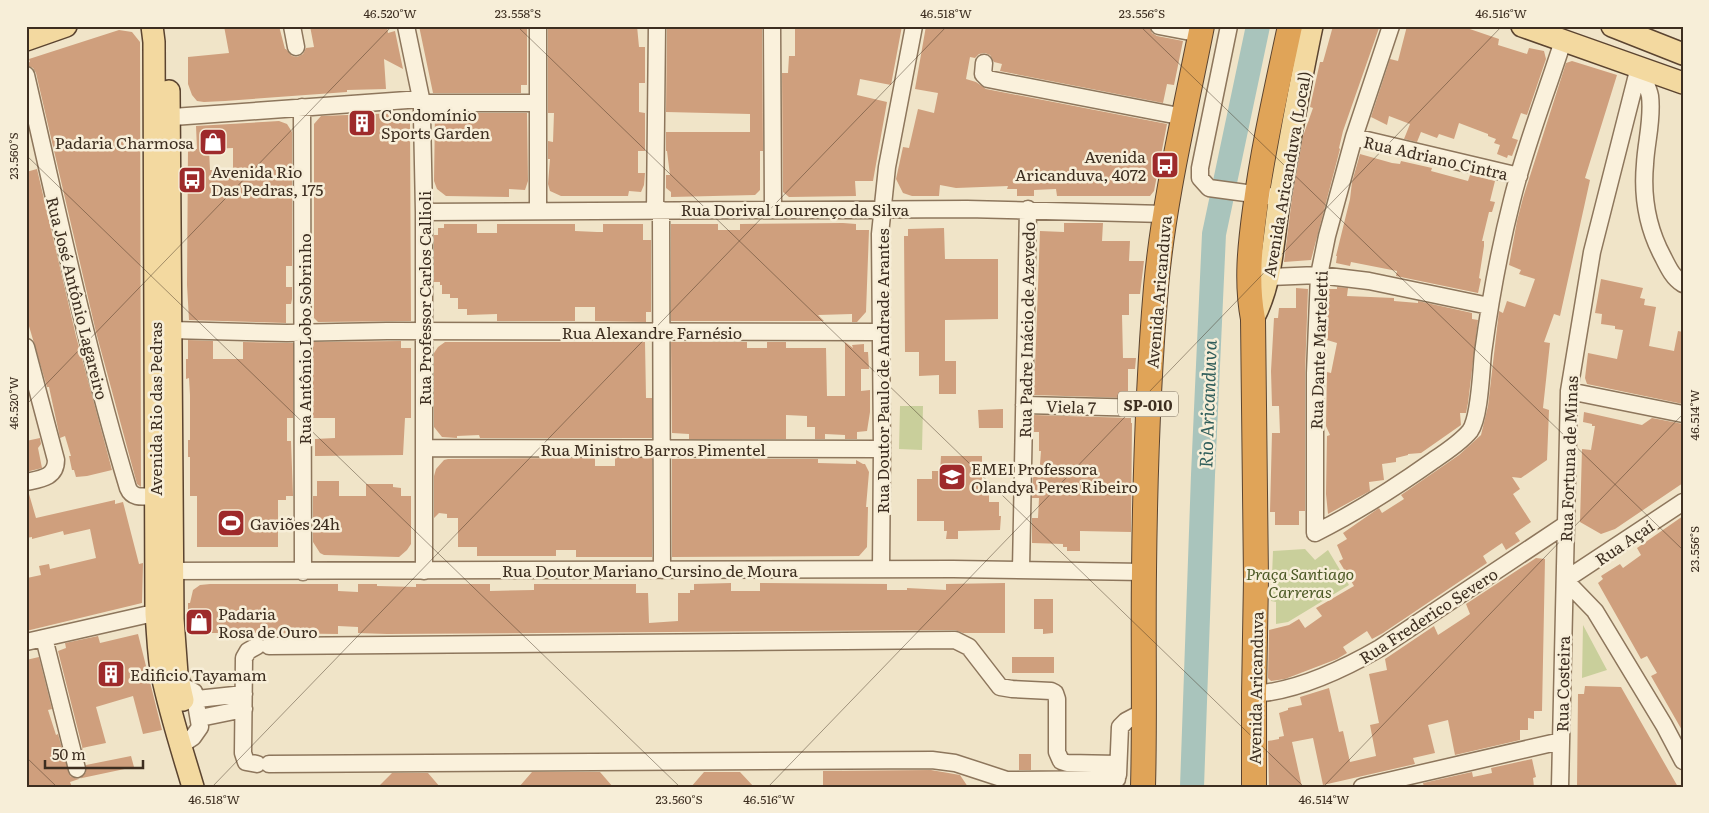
<svg xmlns="http://www.w3.org/2000/svg" width="1709" height="813" font-family="Literata,serif">
  <style>
    .green { fill: #c9cf9b }
    .lines { fill: none; stroke-linecap: round; stroke-linejoin: round }
    .river { stroke: #a9c4bc; stroke-width: 24 }
    .building { fill: #cf9f7d; fill-rule: evenodd }
    .minor-casing { stroke: #8d765c; stroke-width: 19 }
    .major-casing { stroke: #5b4430; stroke-width: 24 }
    .highway-casing { stroke: #5b4430; stroke-width: 26 }
    .minor { stroke: #faf1dc; stroke-width: 16 }
    .major { stroke: #f3d9a0; stroke-width: 21 }
    .highway { stroke: #e0a458; stroke-width: 24 }
    .ticks { fill: none; stroke: #3d2e20; stroke-width: 1; stroke-opacity: 0.45 }
    .labels { text-anchor: middle; dominant-baseline: central; stroke-width: 5; stroke-linejoin: round; paint-order: stroke }
    .shield { fill: #f7eed8; stroke: #756857; stroke-width: 1 }
    .shield-label { font-size: 15px; font-weight: bold; fill: #3d2e20 }
    .poi-label { font-size: 16px; fill: #3d2e20; stroke: #f7eed8; text-anchor: start }
    .street-label { font-size: 16px; fill: #3d2e20; stroke: #f7eed8 }
    .park-label { font-size: 16px; font-style: italic; fill: #4d5a26; stroke: #f7eed8 }
    .water-label { font-size: 18px; font-style: italic; fill: #2f5d5a; stroke: #f7eed8 }
    .neatline { fill: none; stroke: #3d2e20; stroke-width: 2 }
    .ticks-label { font-size: 12px; text-anchor: middle; fill: #3d2e20 }
  </style>
  <rect width="100%" height="100%" fill="#f0e4c8"/>
  <path class="green" d="M900,406H923L922,450L899,449Z
    M1305,549L1315,560L1328,550L1349,585L1288,622L1276,624V602L1271,601L1273,551Z
    M1583,625L1607,670L1582,678Z"/>
  <g class="lines">
    <path class="river" d="M1192,787L1203,475L1214,234L1258,26"/>
  </g>
  <path class="building" d="M224,26H279L285,49H286L292,56L297,57L303,54L306,48L314,47L310,26H366V29L387,26L388,33L395,31L403,69L384,59L386,89L347,90V92L225,101L204,102L197,101L192,95L188,84V57L229,53Z
    M419,26H527V85H521V93H433Z
    M548,26H637L639,47H645V83H639V112L645,113V151H638V173H645L644,185L641,192L629,191L628,196H561L550,191L548,184L550,159H548V141L553,142L554,113H548Z
    M667,26H754V29L762,28L763,151H760V190L755,195L671,197V192L666,188V175H670L667,151H666V132H750V114L666,112Z
    M795,26H902L891,85L860,79L857,95L887,102L873,181H855L856,196L789,197L783,192L782,73H788L789,56H795Z
    M926,26H1149L1152,33L1157,36L1183,41L1174,85L1167,84L1163,103L1000,71L1002,64L994,62L990,55L985,53L979,54L975,58L970,57L966,79L976,82L986,89L1167,124L1154,191L1150,196H1057L1056,189L1034,190V196H1017V189H1007L1008,186L956,188L940,185L939,196H912L903,193L896,179L903,147L909,148L918,109L934,113L938,93L915,89Z
    M1333,26H1372L1379,28L1343,131L1339,148L1340,149L1311,260L1284,262L1292,198L1303,136L1313,108L1310,107L1320,62H1323Z
    M1407,26H1461L1499,39L1498,45L1527,54L1529,48L1544,51L1546,59L1527,115L1521,113L1512,138L1518,140L1512,156L1508,155L1507,158L1497,154L1500,145L1494,143L1496,139L1488,136V134L1459,123L1454,139L1439,134L1437,138L1421,132L1417,142L1404,139L1410,124L1389,116L1387,125L1371,117L1390,59L1398,61Z
    M119,30L132,32L140,42L141,487L137,484L96,332L36,73L33,68L26,65V63L30,62L29,59Z
    M1572,61L1617,75L1585,178L1590,180L1560,316L1554,314L1544,342L1550,343L1543,408L1549,410L1547,460L1521,478L1512,477L1520,489L1513,494L1531,522L1515,533L1520,541L1506,550L1502,543L1483,556L1487,563L1383,633L1372,639L1367,631L1343,647L1347,653L1337,659L1285,679L1271,681L1268,678L1269,630L1289,625L1299,619L1305,628L1322,616L1316,608L1354,586L1339,561L1343,559L1337,545L1347,539L1343,533L1379,508L1382,513L1404,499L1401,495L1459,455L1481,435L1488,406L1499,311L1503,313L1507,301L1525,307L1535,279L1519,274L1521,270L1509,265L1517,221L1523,198L1566,63Z
    M400,113L410,121L411,321L318,322L314,318V124L321,116Z
    M435,113H527L528,181L525,190L509,189V197L446,196L437,189L434,181Z
    M279,121L287,124L292,132V266H286V287H292V299L291,304H286V323L189,320L187,285L188,149H197L196,126ZM233,148V170H210L209,149Z
    M1360,154L1392,163L1400,164L1401,161L1432,168L1431,171L1468,181L1470,175L1495,181L1490,201L1495,202L1492,212H1489L1482,241H1484V246L1479,278L1481,279L1478,293L1396,276L1397,271L1351,262L1350,266L1336,263L1337,256H1336L1350,199L1352,182Z
    M37,169L76,336L112,470L87,476L76,477L74,470H72L69,456H71L65,436L60,438L49,387H47L26,316V172Z
    M843,223L856,224V230H869L866,312L857,322H852V314L818,315L824,321H671V224H718V230H740V224Z
    M1064,223H1103L1102,241H1130L1129,261H1144L1140,294H1129V315H1122L1123,358H1136L1135,369H1128V398L1034,395L1040,231L1064,232Z
    M444,224H477V233H497V224H575V231L597,232H603V224H643V240H651V312H646V322L595,321V307H575V321H497V314L467,315V309H458V298H450V294H442V285H440V282H434V235H438V228H444Z
    M944,228L945,259H998V319L945,320V361H956V394H939V375L919,376V352H905L904,236H908V229Z
    M1601,279L1643,288L1640,298L1645,299L1644,305L1656,307L1649,346L1674,351L1678,331L1683,332V404L1587,384L1585,378L1588,353L1617,359L1623,330L1615,329V326L1601,324L1602,314L1595,313Z
    M1337,287L1348,288L1347,296L1394,298V301L1418,303V301L1472,313V319L1478,320L1468,403L1466,413H1460L1461,425L1421,453L1408,454V455L1396,458V462L1382,464L1384,480L1369,482L1370,491L1328,514L1326,494L1327,436L1330,435L1326,426L1327,372L1331,373L1337,343L1327,340V334L1328,289H1337Z
    M1296,288L1308,289L1305,373V511H1299V525H1275V512H1270L1272,433H1280L1279,406H1272L1271,371L1274,318H1278L1279,308H1296Z
    M188,340L213,341V359H243V342L293,343V418H287V441H291L293,496H286V500H278V547H197V496H190V457H188V440H190V395L189,378L186,379V359H188Z
    M401,341V348H411V418H405L403,455L315,456V439L335,438V418H313V342Z
    M445,342H645L646,398H652V438H480L479,435L457,436V438L442,437L434,427V353L438,347Z
    M671,342H747V348H767V342H786V348H826L827,396H845V342L853,348L852,345L864,344V352H868L869,369H861V391L870,390V412L867,431L857,432V439H845V435L825,434V439H815V427H807V416L786,415V439H689V434L672,433Z
    M1003,409V428H979L978,410Z
    M1584,412L1642,425L1652,418L1683,424V483L1615,529L1601,534L1580,522L1582,449L1591,450L1595,426H1592V424L1583,422Z
    M1034,415L1131,418V423H1132L1131,532L1080,531V551H1067V547H1063V544L1032,543V518H1038L1039,498H1032L1033,477H1039L1041,451H1039V432H1034Z
    M40,438L41,444L38,448L42,468L26,472V441Z
    M941,456H982V488H989V502H999V516H1001L1000,530L958,531V539H946L947,531H944V521H917V479H932V471H940Z
    M595,458V466H615V458H652V557H576V550H556V556H477V547H458V518H447V514L439,513L434,518V476L436,469L444,460L448,459Z
    M672,459H818V463L856,464V460L863,464H865L869,472L866,507H868L867,547L859,556L672,557Z
    M317,481H339V496H366V484H393V487L401,488V496H411V544L407,550L399,557L324,555L320,553L313,542V496H317Z
    M26,494H29L36,518L115,500V504L123,502L139,564L143,563L142,603L26,631L27,578L41,575L39,566L49,564L50,569L96,558L90,529L64,535L63,531L32,539V537L26,538Z
    M1683,516V732L1651,676L1657,673L1647,656L1641,659L1598,583L1603,579L1601,576L1620,564L1623,568L1641,555L1637,548Z
    M1536,558L1545,559L1542,711H1534V719L1528,718V730H1520V740L1455,755L1448,720L1428,725L1435,753L1413,758L1415,764L1323,785L1313,738L1292,742L1302,787H1269L1268,741L1279,739V737L1284,736L1279,713L1288,710V708L1302,705L1300,697L1329,688L1339,732L1343,731L1350,762L1376,756L1370,725L1379,723L1369,674L1387,670L1385,659L1434,626L1438,635L1470,614L1466,604Z
    M731,583V591H760V583L887,584V590H907V588L946,590V584L1005,583V633H963L955,630L387,634L358,633V627L338,626V634L268,633V636L263,638L257,636V633H188V603H190L193,590L200,585L210,584H338V591L358,592V584H377V586L416,587V584H490V591L534,590V584H636V593H648L649,623L678,621V593H690V590H694V584Z
    M1034,599H1053V633L1043,634V629H1034Z
    M138,634L162,730L143,734L133,696L96,707L106,743L82,748L84,754L58,651L66,648L65,643L98,636L100,643Z
    M39,657L52,709L48,710L56,735L58,734L70,776L74,778L80,779L86,772V765L131,756L134,767L82,778L70,782L72,787H26V660Z
    M1012,657H1054V673H1012Z
    M1585,686L1621,687L1678,787H1577L1578,694H1584Z
    M1019,754H1031V770H1019Z
    M1532,759L1536,777L1533,778L1534,787H1424L1423,783L1472,772L1473,777L1492,773L1491,768Z
    M931,770L960,775L968,787H823V771Z
    M532,772H600L613,787H519Z
    M704,772H740L754,787H691Z
    M392,773H428L440,787H378Z"/>
  <g class="lines">
    <defs>
      <path id="minor" d="M292,26L296,47
        M406,26L422,103V116L424,212V571
        M538,26V210
        M772,26L773,210
        M1159,26L1201,34
        M1229,26L1200,168V178L1209,188L1268,196
        M1391,26L1354,137L1327,236L1319,275L1315,373V533C1357,512 1396,487 1434,460C1446,452 1461,442 1470,431C1480,417 1481,371 1483,353C1490,301 1499,251 1512,200C1525,147 1546,94 1563,41
        M984,63L983,74L988,79L1184,117
        M1639,67C1642,76 1648,86 1650,96C1653,119 1646,142 1645,164C1642,196 1648,229 1663,257C1668,267 1673,278 1683,284
        M26,75C58,213 87,352 128,488C133,500 145,496 156,496
        M422,103H538
        M302,107L303,572
        M159,118L421,99
        M1354,137L1519,176
        M655,210L657,26
        M661,210L662,570
        M424,212L967,209L1165,214
        M1268,277L1319,275L1369,281L1489,306
        M171,330L287,333L387,331L881,332
        M26,347L56,460C56,478 40,479 26,482
        M1569,391L1683,414
        M1024,405L1148,408
        M424,448L882,449
        M881,569L882,449L880,234L887,167L914,26
        M1021,570L1028,209
        M161,571L953,569L1144,572
        M1565,580L1595,611L1664,725L1683,761
        M1565,580L1683,502
        M44,638L77,769
        M26,642L145,615L156,614
        M257,646L248,651L244,658L243,753L246,762L257,764
        M269,646L955,640L969,647L1000,687L1012,689L1051,691L1055,693L1057,699V752L1061,761L1067,763L1118,764
        M172,684H179L194,692L200,727L193,737L181,745
        M1254,694C1298,691 1342,670 1380,648L1565,525
        M197,699L244,694
        M200,718L244,709
        M269,764L932,760L955,763L1007,780L1117,779
        M1118,775L1120,727L1126,721L1145,711
        M1362,787L1561,741
        M1560,787L1569,391L1592,252L1639,67"/>
      <path id="major" d="M152,26L154,42L156,614C158,635 158,655 162,675C170,713 182,750 193,787
        M1522,26L1683,83
        M1612,26L1683,54
        M26,40L66,26
        M169,91L173,619L177,674L183,700
        M1253,319C1273,282 1273,237 1280,196C1290,139 1300,83 1312,26"/>
      <path id="highway" d="M1143,787C1145,715 1143,643 1144,571C1145,477 1148,382 1156,287C1164,199 1185,113 1202,26
        M1254,787V694L1256,579L1253,319C1246,282 1250,246 1255,209C1263,148 1277,87 1290,26"/>
    </defs>
    <use href="#minor" class="minor-casing"/>
    <use href="#major" class="major-casing"/>
    <use href="#highway" class="highway-casing"/>
    <use href="#minor" class="minor"/>
    <use href="#major" class="major"/>
    <use href="#highway" class="highway"/>
  </g>
  <path class="ticks" d="M517,26L1304,787M1140,26L1683,550M26,155L680,787M26,405L392,26M26,757L57,787M212,787L947,26M768,787L1502,26M1323,787L1683,414"/>
  <defs>
    <symbol id="building-square" viewBox="-11 -11 22 22"><rect x="-9" y="-9" width="18" height="18" rx="4" fill="#9e2a2b" stroke="#f7eed8"/><path d="M-4-6H4V6H1V3H-1V6H-4ZM-2.5-4.3h1.7v1.8h-1.7ZM.8-4.3h1.7v1.8H.8ZM-2.5-1h1.7V.8h-1.7ZM.8-1h1.7V.8H.8Z" fill="#fff"/></symbol>
    <symbol id="shop-square" viewBox="-11 -11 22 22"><rect x="-9" y="-9" width="18" height="18" rx="4" fill="#9e2a2b" stroke="#f7eed8"/><path d="M-5-2.5h2.3a2.7 3.5 0 0 1 5.4 0H5L5.5 6h-11ZM-1.5-2.5h3a1.5 2.3 0 0 0-3 0Z" fill="#fff"/></symbol>
    <symbol id="bus-square" viewBox="-11 -11 22 22"><rect x="-9" y="-9" width="18" height="18" rx="4" fill="#9e2a2b" stroke="#f7eed8"/><path d="M-5-6H5V4H4V6H2V4H-2V6H-4V4H-5ZM-3.5-4V0h7V-4ZM-3.5 1.2v1.5H-2V1.2ZM2 1.2v1.5H3.5V1.2Z" fill="#fff"/></symbol>
    <symbol id="school-square" viewBox="-11 -11 22 22"><rect x="-9" y="-9" width="18" height="18" rx="4" fill="#9e2a2b" stroke="#f7eed8"/><path d="M0-5L7-2L0 1L-7-2ZM-4 1L0 2.5L4 1V4Q0 6-4 4Z" fill="#fff"/></symbol>
    <symbol id="stadium-square" viewBox="-11 -11 22 22"><rect x="-9" y="-9" width="18" height="18" rx="4" fill="#9e2a2b" stroke="#f7eed8"/><path d="M0-5a6.5 5 0 1 0 0 10a6.5 5 0 1 0 0-10ZM-3.5-1.8h7v3.6h-7Z" fill="#fff"/></symbol>
  </defs>
  <g fill-rule="evenodd">
    <use href="#building-square" x="346" y="107" width="32" height="32"/>
    <use href="#shop-square" x="197" y="126" width="32" height="32"/>
    <use href="#bus-square" x="1149" y="149" width="32" height="32"/>
    <use href="#bus-square" x="176" y="164" width="32" height="32"/>
    <use href="#school-square" x="936" y="461" width="32" height="32"/>
    <use href="#stadium-square" x="215" y="507" width="32" height="32"/>
    <use href="#shop-square" x="183" y="606" width="32" height="32"/>
    <use href="#building-square" x="95" y="658" width="32" height="32"/>
  </g>
  <g class="labels">
    <rect class="shield" x="1118" y="391.5" width="60" height="25" rx="4"/>
    <g class="shield-label">
      <text x="1148" y="404">SP-010</text>
    </g>
    <g class="poi-label">
      <text x="381" y="114">Condomínio<tspan x="381" dy="18">Sports Garden</tspan></text>
      <text x="194" y="142" text-anchor="end">Padaria Charmosa</text>
      <text x="1146" y="156" text-anchor="end">Avenida<tspan x="1146" dy="18">Aricanduva, 4072</tspan></text>
      <text x="211" y="171">Avenida Rio<tspan x="211" dy="18">Das Pedras, 175</tspan></text>
      <text x="971" y="468">EMEI Professora<tspan x="971" dy="18">Olandya Peres Ribeiro</tspan></text>
      <text x="250" y="523">Gaviões 24h</text>
      <text x="218" y="613">Padaria<tspan x="218" dy="18">Rosa de Ouro</tspan></text>
      <text x="130" y="674">Edificio Tayamam</text>
    </g>
    <g class="street-label">
      <text transform="translate(1436 157) rotate(13)">Rua Adriano Cintra</text>
      <text transform="translate(1286 174) rotate(-80)">Avenida Aricanduva (Local)</text>
      <text x="795" y="209">Rua Dorival Lourenço da Silva</text>
      <text transform="translate(1158 292) rotate(-85)">Avenida Aricanduva</text>
      <text transform="translate(78 298) rotate(76)">Rua José Antônio Lagareiro</text>
      <text transform="translate(424 298) rotate(-90)">Rua Professor Carlos Callioli</text>
      <text transform="translate(1026 330) rotate(-89)">Rua Padre Inácio de Azevedo</text>
      <text x="652" y="332">Rua Alexandre Farnésio</text>
      <text transform="translate(304 339) rotate(-90)">Rua Antônio Lobo Sobrinho</text>
      <text transform="translate(1318 350) rotate(-88)">Rua Dante Marteletti</text>
      <text transform="translate(882 371) rotate(-90)">Rua Doutor Paulo de Andrade Arantes</text>
      <text transform="translate(1071 406) rotate(2)">Viela 7</text>
      <text transform="translate(155 409) rotate(-90)">Avenida Rio das Pedras</text>
      <text x="653" y="449">Rua Ministro Barros Pimentel</text>
      <text transform="translate(1568 459) rotate(-88)">Rua Fortuna de Minas</text>
      <text transform="translate(1624 542) rotate(-34)">Rua Açaí</text>
      <text x="650" y="570">Rua Doutor Mariano Cursino de Moura</text>
      <text transform="translate(1428 615) rotate(-33)">Rua Frederico Severo</text>
      <text transform="translate(1562 684) rotate(-89)">Rua Costeira</text>
      <text transform="translate(1255 688) rotate(-89)">Avenida Aricanduva</text>
    </g>
    <g class="park-label">
      <text x="1300" y="573">Praça Santiago<tspan x="1300" dy="18">Carreras</tspan></text>
    </g>
    <g class="water-label">
      <text transform="translate(1207 404) rotate(-88)">Rio Aricanduva</text>
    </g>
  </g>
  <rect width="1709" height="813" fill="none" stroke="#f7eed8" stroke-width="55"/>
  <path d="M45 760v8h98v-8" fill="none" stroke="#3d2e20" stroke-width="2.5"/>
  <text x="52" y="760" font-size="15" fill="#3d2e20" stroke="#f7eed8" stroke-width="4" paint-order="stroke">50 m</text>
  <rect x="28" y="28" width="1654" height="758" class="neatline"/>
  <g class="ticks-label">
    <text x="390" y="18">46.520°W</text>
    <text x="518" y="18">23.558°S</text>
    <text x="946" y="18">46.518°W</text>
    <text x="1142" y="18">23.556°S</text>
    <text x="1501" y="18">46.516°W</text>
    <text transform="translate(14 156) rotate(-90)" y="4">23.560°S</text>
    <text transform="translate(14 403) rotate(-90)" y="4">46.520°W</text>
    <text transform="translate(1695 415) rotate(-90)" y="4">46.514°W</text>
    <text transform="translate(1695 549) rotate(-90)" y="4">23.556°S</text>
    <text x="214" y="804">46.518°W</text>
    <text x="679" y="804">23.560°S</text>
    <text x="769" y="804">46.516°W</text>
    <text x="1324" y="804">46.514°W</text>
  </g>
</svg>
